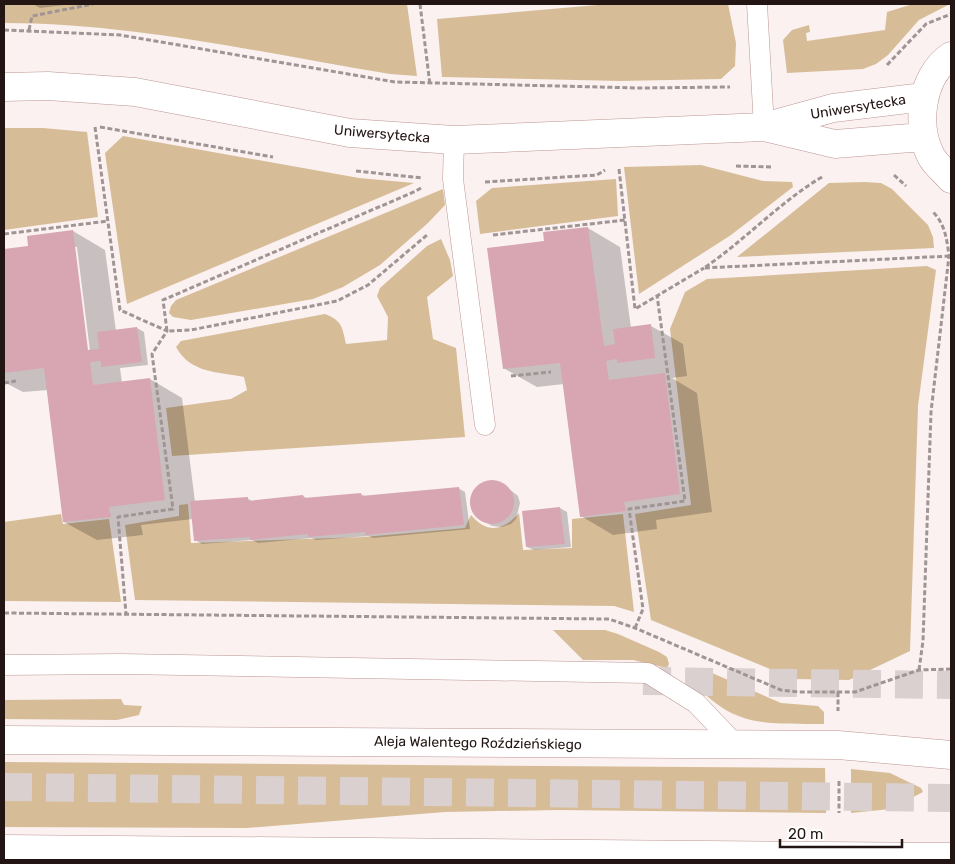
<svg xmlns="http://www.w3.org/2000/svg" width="955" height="864" font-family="Rubik,sans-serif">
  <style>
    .green { fill: #d7bc98 }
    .shadow { fill: #0003; fill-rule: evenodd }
    .building { fill: #d7a6b2 }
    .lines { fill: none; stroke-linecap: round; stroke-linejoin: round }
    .primary-tunnel { stroke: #dad0cf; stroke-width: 28; stroke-dasharray: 28 14; stroke-linecap: butt }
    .lane-casing { stroke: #bc9692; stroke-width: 21 }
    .street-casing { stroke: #bc9692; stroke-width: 29 }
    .secondary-casing { stroke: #bc9692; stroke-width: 29 }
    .path { stroke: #a09594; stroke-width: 3; stroke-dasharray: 5 2.5; stroke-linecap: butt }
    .lane { stroke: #fff; stroke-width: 20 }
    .street { stroke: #fff; stroke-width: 28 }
    .secondary { stroke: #fff; stroke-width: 28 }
    .labels { text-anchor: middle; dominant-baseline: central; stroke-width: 4.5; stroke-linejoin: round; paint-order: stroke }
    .street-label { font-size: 14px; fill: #231513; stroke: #fff }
  </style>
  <rect width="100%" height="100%" fill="#faf1f0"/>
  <path class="green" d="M4,4H407L417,76L390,74C262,53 134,23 4,23Z
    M609,4H728L736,43L735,66L721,79L620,81L442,77L437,19Z
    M913,4H950L919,20L888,55L876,64L863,69L787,73L783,40L792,30L809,25L810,32L806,33L807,41L885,30L887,12Z
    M4,128H43L87,132L98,217L4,230Z
    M123,136L359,178L414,183L127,304L105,153Z
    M701,165L763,181L792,182L793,187L731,235L639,294L624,167Z
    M616,179L618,216L480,234L476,201L492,188Z
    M864,182L881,183L892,189L928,225L933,237L934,248L737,257L829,183Z
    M443,189L445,205L428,223L380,265L343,287L313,299L191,320L173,317L169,313L171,306L176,300Z
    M441,239L450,260L453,276L427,297L433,339L456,348L465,437L172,456L166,408L231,399L247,390L244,377C218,372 190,373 176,347L181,341L325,314C342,321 342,326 346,344L387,340L388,317L377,296L380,288L427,246Z
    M927,266L936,270L918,406L910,651L849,680L794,679L651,620L635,514L691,505L670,329L685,292L707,279Z
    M188,504L191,543L364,537L465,528L471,515C487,534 503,531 519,513L523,550L572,548V519L623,514L634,612L614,606L135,600L125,525L179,516V505Z
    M61,514L63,524L109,519L121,602L4,601V522Z
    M553,630H605L618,634L659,652L667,657L669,664L667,668L633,660H583Z
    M697,670L712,673L781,703L818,706L824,712V724C765,723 735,729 692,681V673Z
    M121,699L124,705L142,706L139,715L117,720L4,719V700Z
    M4,762L825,768L826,813L558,810L445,812L247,828L4,827Z
    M851,769L890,773L921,788L923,792L890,809L851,813Z"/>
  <path class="shadow" d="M33,4H72L40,8Z
    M588,228L620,247L631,328L651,326L683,344L687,376L672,378L697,393L712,512L656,520L657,529L613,535L581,516L564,384L537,387L505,369L545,242Z
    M73,231L105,250L116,331L137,328L144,332L148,365L120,368L122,383L150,379L182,398L195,502L247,498L252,501L303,496L308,499L361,494L366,497L458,488L465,492L470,529L373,538L369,536L316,540L312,538L258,543L252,540L202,544L195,540L193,519L141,525L143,535L97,540L64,522L48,390L23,392L4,382V250L30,247ZM74,247H77L90,351H87Z
    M489,481L503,484L518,496L520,503L516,519L511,524L502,527L492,526L479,518L472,505L473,494L476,489Z
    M560,508L567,512L571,547L534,550L527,547L524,512Z"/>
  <path class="building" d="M588,227L604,346L615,344L613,329L651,324L655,358L617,363V359L606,361L609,380L665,373L680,494L624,502L626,511L580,517L560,363L503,369L487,248L544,241L543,232Z
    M73,230L88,350L99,349L97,332L137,327L142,362L101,367V361L90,362L93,385L150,378L165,500L109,507L111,517L63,522L44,368L4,373V249L28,246L27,236Z
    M470 502a22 22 0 1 1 44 0a22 22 0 1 1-44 0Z
    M459,487L464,525L365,535V532L308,537V534L250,540V537L194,541L190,501L248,497V501L303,495L304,498L361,493V496Z
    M560,507L565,544L526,547L522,511Z"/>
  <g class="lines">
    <path class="primary-tunnel" d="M643,681L951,685
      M4,787L951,798"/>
    <defs>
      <path id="lane" d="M757,4L764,127
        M454,140L453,179L485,425
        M4,665L121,664L648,673L696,703L737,746"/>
      <path id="street" d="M951,56C921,76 915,125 931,156C935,164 945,172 951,179
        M4,87L48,86L135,92L350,133L454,140L764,127L833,108L924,97
        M768,128L835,144L923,137"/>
      <path id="secondary" d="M4,740L838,745L951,755
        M4,849L951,857"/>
    </defs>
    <use href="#lane" class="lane-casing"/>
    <use href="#street" class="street-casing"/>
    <use href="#secondary" class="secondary-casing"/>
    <path class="path" d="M420,4L430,85
      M4,30L120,35L395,82L639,88L730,87
      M29,30L32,16L93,4
      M887,65L926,24L951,14
      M95,127L120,310L167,331L152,354L173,509L118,517L126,614
      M100,127L273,157
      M736,166L772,167
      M619,169L635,309L704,268
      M356,171L422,178
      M894,175L906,186
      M822,177C781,201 744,241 704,268L950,256
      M485,182L597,175L605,170
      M421,188L416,191L163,300L167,331L191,330L337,301L368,285L427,235
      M4,234L108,221
      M493,235L625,220
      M511,376L551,372
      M4,383L16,381
      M4,613L609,619L635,628L781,690L799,692H855L919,670L951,669
      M635,628L643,609L629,509L685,501L657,295
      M919,670L923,641L931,412L949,256C947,240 945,223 932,211
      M838,692V711
      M839,781V813"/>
    <use href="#lane" class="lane"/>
    <use href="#street" class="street"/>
    <use href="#secondary" class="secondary"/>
  </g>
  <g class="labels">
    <g class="street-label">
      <text transform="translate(858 107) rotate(-9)">Uniwersytecka</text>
      <text transform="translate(382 134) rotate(5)">Uniwersytecka</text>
      <text transform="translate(478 743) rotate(1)">Aleja Walentego Roździeńskiego</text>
    </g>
  </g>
  <rect width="955" height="864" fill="none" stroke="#231513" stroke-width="10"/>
  <path d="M780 839v8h122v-8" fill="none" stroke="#231513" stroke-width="2.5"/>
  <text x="788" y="839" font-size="15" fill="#231513" stroke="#ffffff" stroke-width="4" paint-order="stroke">20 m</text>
</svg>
